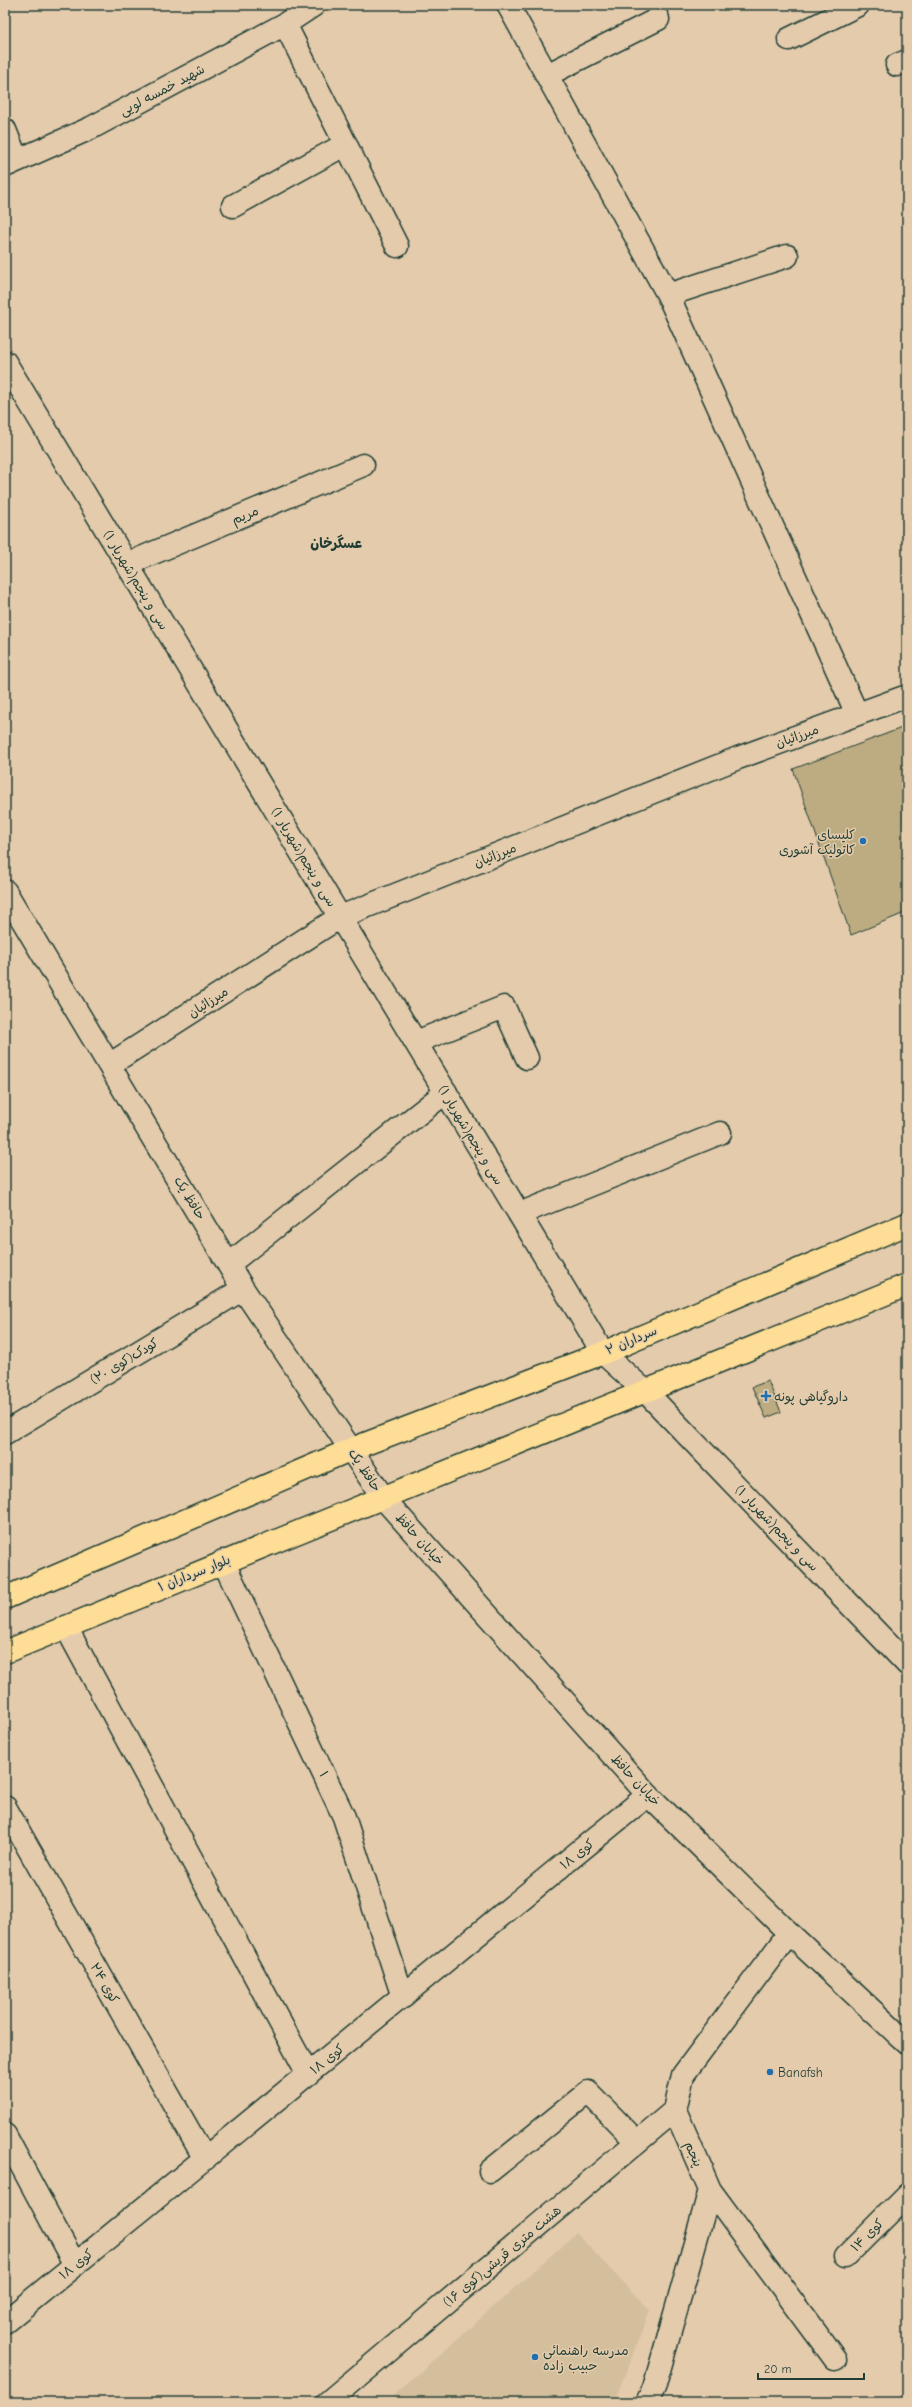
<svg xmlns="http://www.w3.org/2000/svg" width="912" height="2407" font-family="'Comic Neue','Playpen Sans Arabic',sans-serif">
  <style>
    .built { fill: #d4bf9d }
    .building { fill: #bdac81; stroke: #1f3d34 }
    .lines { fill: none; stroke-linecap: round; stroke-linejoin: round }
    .minor-casing { stroke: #1f3d34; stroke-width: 25 }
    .major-casing { stroke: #1f3d34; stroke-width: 25 }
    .minor { stroke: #e4cbac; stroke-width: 22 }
    .major { stroke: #fedd96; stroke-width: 22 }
    .poi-dot { fill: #1f6fb2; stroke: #e4cbac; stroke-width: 1.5 }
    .labels { text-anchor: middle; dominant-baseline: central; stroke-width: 3; stroke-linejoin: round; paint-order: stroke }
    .street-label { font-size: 13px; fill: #1f3d34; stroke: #e4cbac }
    .poi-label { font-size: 13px; fill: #1f3d34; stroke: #e4cbac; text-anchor: start }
    .neighbourhood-label { font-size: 14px; font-weight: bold; fill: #1f3d34; stroke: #e4cbac }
  </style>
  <rect width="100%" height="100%" fill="#e4cbac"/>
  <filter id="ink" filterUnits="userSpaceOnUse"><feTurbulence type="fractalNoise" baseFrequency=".025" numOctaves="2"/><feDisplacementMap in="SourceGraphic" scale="8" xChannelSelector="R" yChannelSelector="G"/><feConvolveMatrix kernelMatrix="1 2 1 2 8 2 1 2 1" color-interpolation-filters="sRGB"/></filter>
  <g filter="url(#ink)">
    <path class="built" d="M576,2233L650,2311L614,2402H387Z"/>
    <path class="building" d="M907,726V912L851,935L793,769Z
      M768,1381L781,1412L766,1418L752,1387Z"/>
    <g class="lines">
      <defs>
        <path id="minor" d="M508,5L668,295L857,714
          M285,24L397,246
          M789,39L858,5
          M897,65L907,61
          M547,75L658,19
          M5,130L17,160
          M5,166L91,128L285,24L314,5
          M233,206L346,144
          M668,295L787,256
          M5,362L603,1353L646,1392L907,1664
          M127,564L363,465
          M5,891L243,1289L384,1499L648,1795L789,1933L907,2043
          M416,1042L504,1007L527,1058
          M109,1065L340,917L738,758L907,696
          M519,1214L720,1133
          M229,1264L446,1092
          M5,1433L243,1289
          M223,1561L344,1817L403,1997
          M66,1627L308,2074
          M5,1807L205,2159
          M5,2135L75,2265
          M490,2171L588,2092L637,2142
          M710,2190L835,2359
          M845,2257L907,2195
          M5,2322L648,1795
          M328,2402L675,2110
          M647,2402L654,2388L710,2190L675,2110L683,2075L789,1933"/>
        <path id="major" d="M5,1598L352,1449L603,1353L907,1224
          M5,1652C305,1528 607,1408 907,1285"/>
      </defs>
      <use href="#minor" class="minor-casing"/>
      <use href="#major" class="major-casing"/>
      <use href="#minor" class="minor"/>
      <use href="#major" class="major"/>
    </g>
  </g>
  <g class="poi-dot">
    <circle cx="863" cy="841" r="4"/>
    <path d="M764 1390h4v4h4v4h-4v4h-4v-4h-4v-4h4z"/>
    <circle cx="770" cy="2072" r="4"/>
    <circle cx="535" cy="2357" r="4"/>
  </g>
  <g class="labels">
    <g class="street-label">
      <text transform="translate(162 90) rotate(-28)">شهید خمسه لویی</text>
      <text transform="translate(245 515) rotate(-23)">مریم</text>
      <text transform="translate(136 580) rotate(59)">سی و پنجم(شهریار ۱)</text>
      <text transform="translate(797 736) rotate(-20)">میرزائیان</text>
      <text transform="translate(495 855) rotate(-22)">میرزائیان</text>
      <text transform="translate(304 857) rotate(59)">سی و پنجم(شهریار ۱)</text>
      <text transform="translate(208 1002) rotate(-33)">میرزائیان</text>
      <text transform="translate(471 1135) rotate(59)">سی و پنجم(شهریار ۱)</text>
      <text transform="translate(190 1198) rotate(59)">حافظ یک</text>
      <text transform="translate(631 1340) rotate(-23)">سرداران ۲</text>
      <text transform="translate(124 1361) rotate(-31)">کودک(کوی ۲۰)</text>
      <text transform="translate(365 1470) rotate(57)">حافظ یک</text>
      <text transform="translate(777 1528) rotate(46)">سی و پنجم(شهریار ۱)</text>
      <text transform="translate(420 1539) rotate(48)">خیابان حافظ</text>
      <text transform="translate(194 1573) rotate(-22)">بلوار سرداران ۱</text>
      <text transform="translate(324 1774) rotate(65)">۱</text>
      <text transform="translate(636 1780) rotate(47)">خیابان حافظ</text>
      <text transform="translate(577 1854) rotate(-39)">کوی ۱۸</text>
      <text transform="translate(105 1983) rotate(60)">کوی ۲۴</text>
      <text transform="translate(327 2059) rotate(-39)">کوی ۱۸</text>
      <text transform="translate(694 2154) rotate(67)">پنجم</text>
      <text transform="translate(867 2235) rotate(-45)">کوی ۱۴</text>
      <text transform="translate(502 2256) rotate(-40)">هشت متری قریشی(کوی ۱۶)</text>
      <text transform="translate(76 2264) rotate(-39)">کوی ۱۸</text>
    </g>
    <g class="poi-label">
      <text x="855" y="834" text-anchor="end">کلیسای<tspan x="855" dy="15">کاتولیک آشوری</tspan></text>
      <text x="774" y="1396">داروگیاهی پونه</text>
      <text x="778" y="2072">Banafsh</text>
      <text x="543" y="2350">مدرسه راهنمائی<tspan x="543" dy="15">حبیب زاده</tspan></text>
    </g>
    <g class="neighbourhood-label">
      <text x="336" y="543">عسگرخان</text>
    </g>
  </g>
  <rect width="912" height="2407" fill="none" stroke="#e4cbac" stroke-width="20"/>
  <rect x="10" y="10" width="892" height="2387" fill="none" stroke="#1f3d34" stroke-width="1.5" filter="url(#ink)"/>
  <path d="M758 2373v6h106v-6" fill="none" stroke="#1f3d34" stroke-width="2"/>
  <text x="764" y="2373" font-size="12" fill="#1f3d34" stroke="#e4cbac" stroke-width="3" paint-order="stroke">20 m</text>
</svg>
